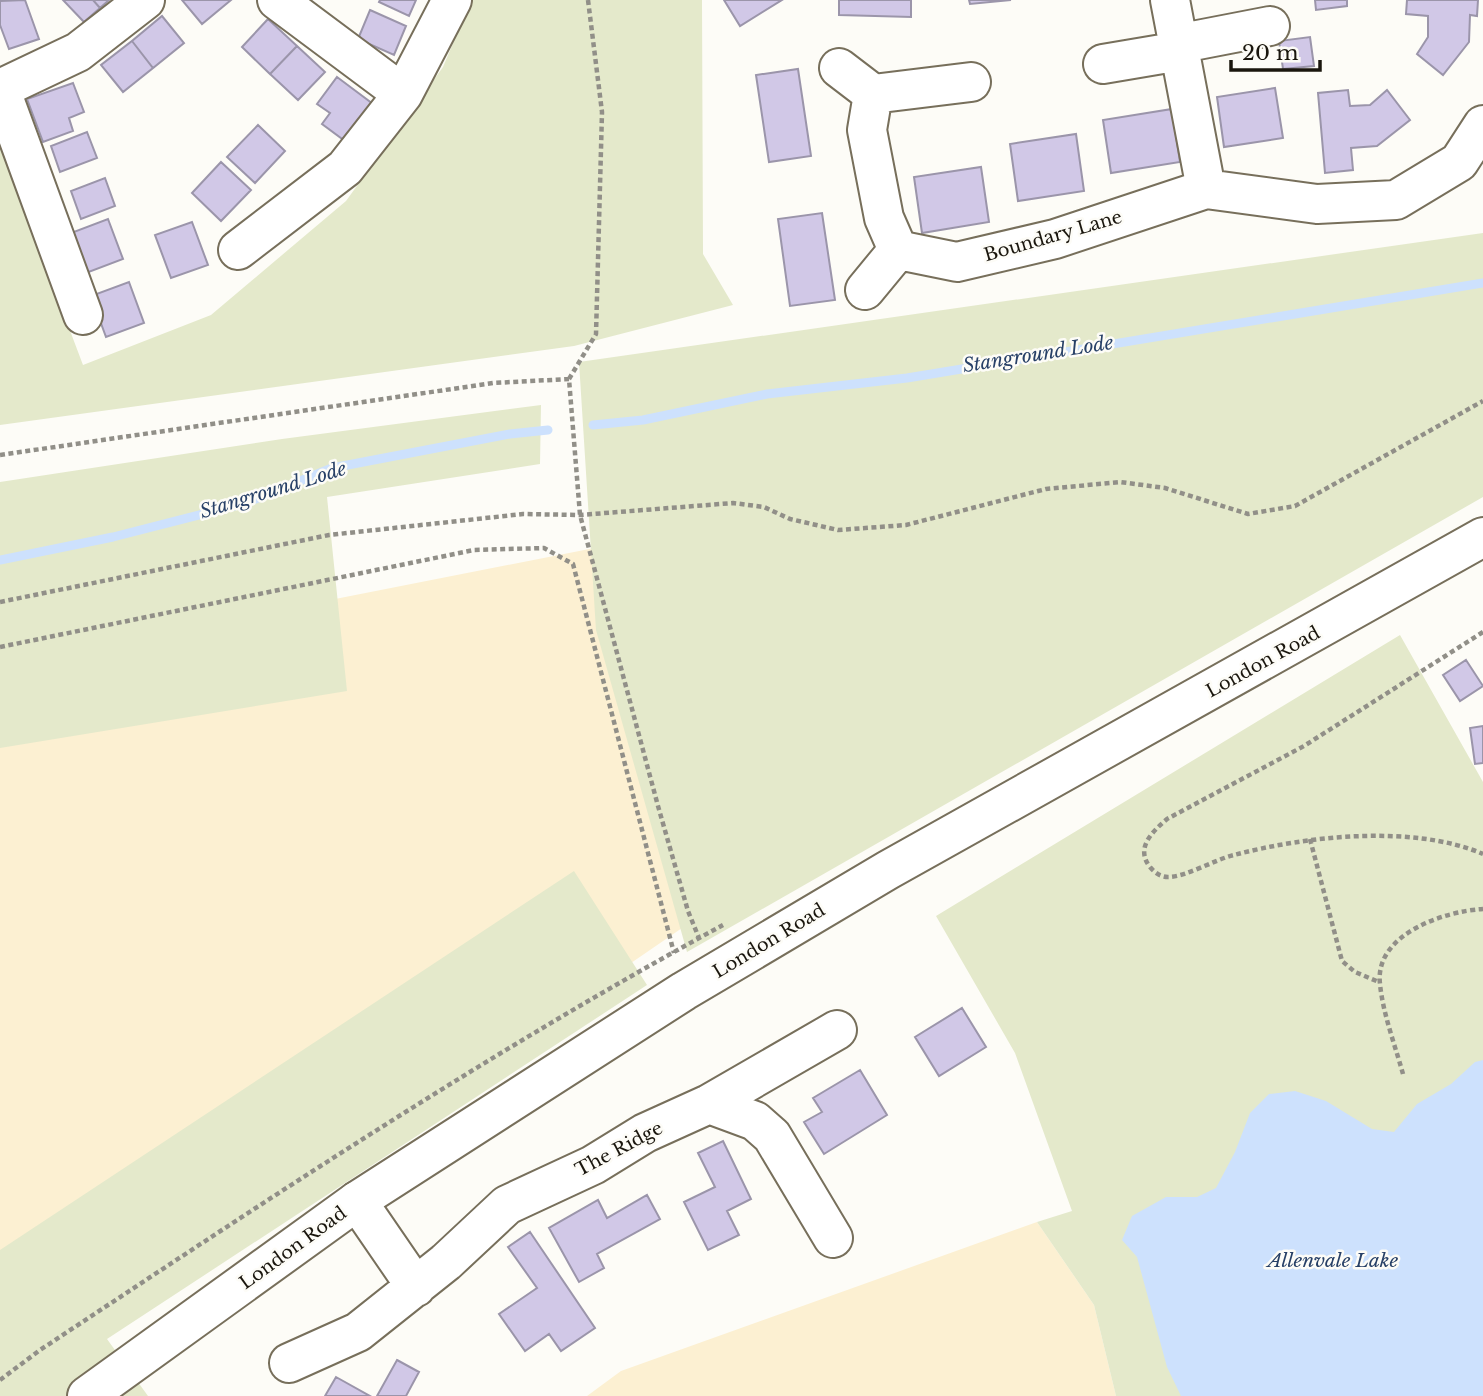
<svg xmlns="http://www.w3.org/2000/svg" width="1483" height="1396" font-family="'Libre Baskerville',serif">
  <style>
    .built { fill: #fcf0d2 }
    .green { fill: #e4e9cb }
    .water { fill: #cde1fd }
    .lines { fill: none; stroke-linecap: round; stroke-linejoin: round }
    .stream { stroke: #cde1fd; stroke-width: 9 }
    .building { fill: #d1c8e7; stroke: #9b95aa; stroke-width: 2 }
    .minor-casing { stroke: #776f5b; stroke-width: 42 }
    .major-casing { stroke: #776f5b; stroke-width: 42 }
    .path { stroke: #918f88; stroke-width: 4.5; stroke-dasharray: 5 3.5; stroke-linecap: butt }
    .minor { stroke: #fff; stroke-width: 38 }
    .major { stroke: #fff; stroke-width: 38 }
    .labels { text-anchor: middle; dominant-baseline: central; stroke-width: 5; stroke-linejoin: round; paint-order: stroke }
    .street-label { font-size: 18px; fill: #1a160e; stroke: #fdfcf7 }
    .water-label { font-size: 19px; font-style: italic; fill: #274067; stroke: #fdfcf7 }
  </style>
  <rect width="100%" height="100%" fill="#fdfcf7"/>
  <path class="built" d="M691,529L787,856L0,1396V665Z
    M1037,1222L1094,1305L1116,1396H587L621,1371Z"/>
  <path class="green" d="M471,0H702L703,254L733,305L574,346L0,425V145L83,365L211,315L346,201L443,67Z
    M1483,233V497L687,952L596,630L579,362Z
    M541,405L540,464L327,497L347,691L0,748V482L282,439Z
    M1400,635L1483,782V1396H1116L1094,1305L1037,1222L1072,1211L1015,1053L936,916Z
    M574,871L647,985L107,1339L148,1396H0V1250Z"/>
  <path class="water" d="M1483,1060V1396H1181L1167,1367L1137,1257L1122,1240L1132,1216L1166,1197H1197L1216,1188L1235,1152L1250,1113L1269,1094L1295,1091L1326,1101L1372,1129L1394,1132L1417,1104L1451,1084L1475,1062Z"/>
  <g class="lines">
    <path class="stream" d="M593,425L643,420L767,394L907,378L1483,283
      M0,560L113,537L246,503L332,468L510,434L548,430"/>
  </g>
  <path class="building" d="M25,0L39,39L9,49L0,25V1Z
    M63,0H93L100,8L84,22Z
    M93,0H109L100,8Z
    M182,0H231L202,24Z
    M380,0H416L409,16L379,2Z
    M724,0H782L740,26Z
    M839,0H911V17L839,15Z
    M969,0H1011L970,4Z
    M1315,0H1347V6L1316,10Z
    M1407,0H1478L1477,16L1470,15L1469,42L1443,75L1417,54L1428,37V16L1406,14Z
    M370,10L406,26L394,55L358,39Z
    M162,16L184,43L153,68L132,41Z
    M268,19L297,46L270,74L242,47Z
    M1310,37L1314,66L1283,69L1279,41Z
    M132,41L153,68L123,92L101,65Z
    M297,46L325,72L298,100L270,74Z
    M798,69L811,156L769,162L756,75Z
    M337,77L373,104L345,141L322,124L330,113L317,104Z
    M73,83L84,112L69,118L73,131L43,142L27,99Z
    M1275,88L1283,138L1224,147L1217,97Z
    M1348,90L1350,106L1370,105L1387,90L1410,120L1377,146L1351,148L1353,170L1325,173L1318,93Z
    M1172,109L1180,162L1111,173L1103,120Z
    M258,125L285,151L255,183L227,157Z
    M87,132L97,158L60,172L51,146Z
    M1076,134L1084,191L1018,201L1010,144Z
    M221,162L251,190L221,221L192,193Z
    M981,167L989,222L922,233L914,177Z
    M105,178L115,206L81,219L71,191Z
    M822,213L835,300L790,306L778,219Z
    M108,219L123,259L86,273L71,233Z
    M192,222L208,265L171,278L155,235Z
    M129,282L144,323L106,337L91,296Z
    M1466,660L1483,686L1460,701L1443,675Z
    M1483,726V763L1475,764L1470,728Z
    M962,1008L986,1047L939,1076L915,1037Z
    M860,1070L887,1115L824,1154L804,1122L822,1112L813,1098Z
    M723,1141L751,1199L727,1211L739,1235L708,1250L684,1202L715,1187L698,1153Z
    M647,1195L660,1219L597,1254L604,1268L579,1282L549,1228L598,1200L607,1218Z
    M530,1232L595,1328L561,1351L549,1334L525,1351L499,1314L537,1288L508,1247Z
    M397,1360L419,1372L406,1396H377Z
    M336,1377L370,1396H325Z"/>
  <g class="lines">
    <defs>
      <path id="minor" d="M277,0L403,94
        M1170,0L1206,189
        M1177,44L1270,26
        M1103,64L1180,51
        M839,68L873,94L971,82
        M0,88L83,315
        M0,89L78,52L145,0
        M873,94L867,130L884,218L898,250
        M238,250L345,168L403,94L452,0
        M865,290L898,250L957,262L1055,239L1206,189L1317,204L1396,200L1459,162L1483,125
        M709,1104L755,1121L772,1136L833,1238
        M357,1201L416,1287
        M289,1363L358,1332L446,1262L507,1205L593,1165L645,1133L709,1104L837,1030"/>
      <path id="major" d="M87,1396L357,1201L684,991L888,870L1483,537"/>
    </defs>
    <use href="#minor" class="minor-casing"/>
    <use href="#major" class="major-casing"/>
    <path class="path" d="M588,0L602,112L596,334L569,379L580,515L658,806L688,911L699,938
      M0,455L493,383L569,379
      M0,602L329,535L523,514L580,515L733,503L764,507L790,519L838,530L906,525L1046,489L1120,482L1165,488L1248,514L1295,506L1483,401
      M1483,632L1304,746L1167,819C1152,832 1135,848 1150,867C1155,873 1161,877 1168,877C1186,877 1216,859 1234,855C1306,836 1413,824 1483,854
      M0,647L474,550L544,548L573,564L674,953
      M1310,839L1342,961L1355,972L1379,982
      M1403,1074C1395,1045 1383,1014 1380,984C1374,934 1445,911 1483,909
      M0,1380L40,1350C264,1202 487,1053 723,925"/>
    <use href="#minor" class="minor"/>
    <use href="#major" class="major"/>
  </g>
  <g class="labels">
    <g class="street-label">
      <text transform="translate(1053 236) rotate(-16)">Boundary Lane</text>
      <text transform="translate(1263 662) rotate(-29)">London Road</text>
      <text transform="translate(769 941) rotate(-31)">London Road</text>
      <text transform="translate(619 1149) rotate(-28)">The Ridge</text>
      <text transform="translate(293 1248) rotate(-36)">London Road</text>
    </g>
    <g class="water-label">
      <text transform="translate(1038 354) rotate(-9)">Stanground Lode</text>
      <text transform="translate(273 490) rotate(-17)">Stanground Lode</text>
      <text x="1333" y="1260">Allenvale Lake</text>
    </g>
  </g>
  <path d="M1231 60v10h89v-10" fill="none" stroke="#1a160e" stroke-width="3.5"/>
  <text x="1242" y="60" font-size="21" fill="#1a160e" stroke="#fdfcf7" stroke-width="5" paint-order="stroke">20 m</text>
</svg>
